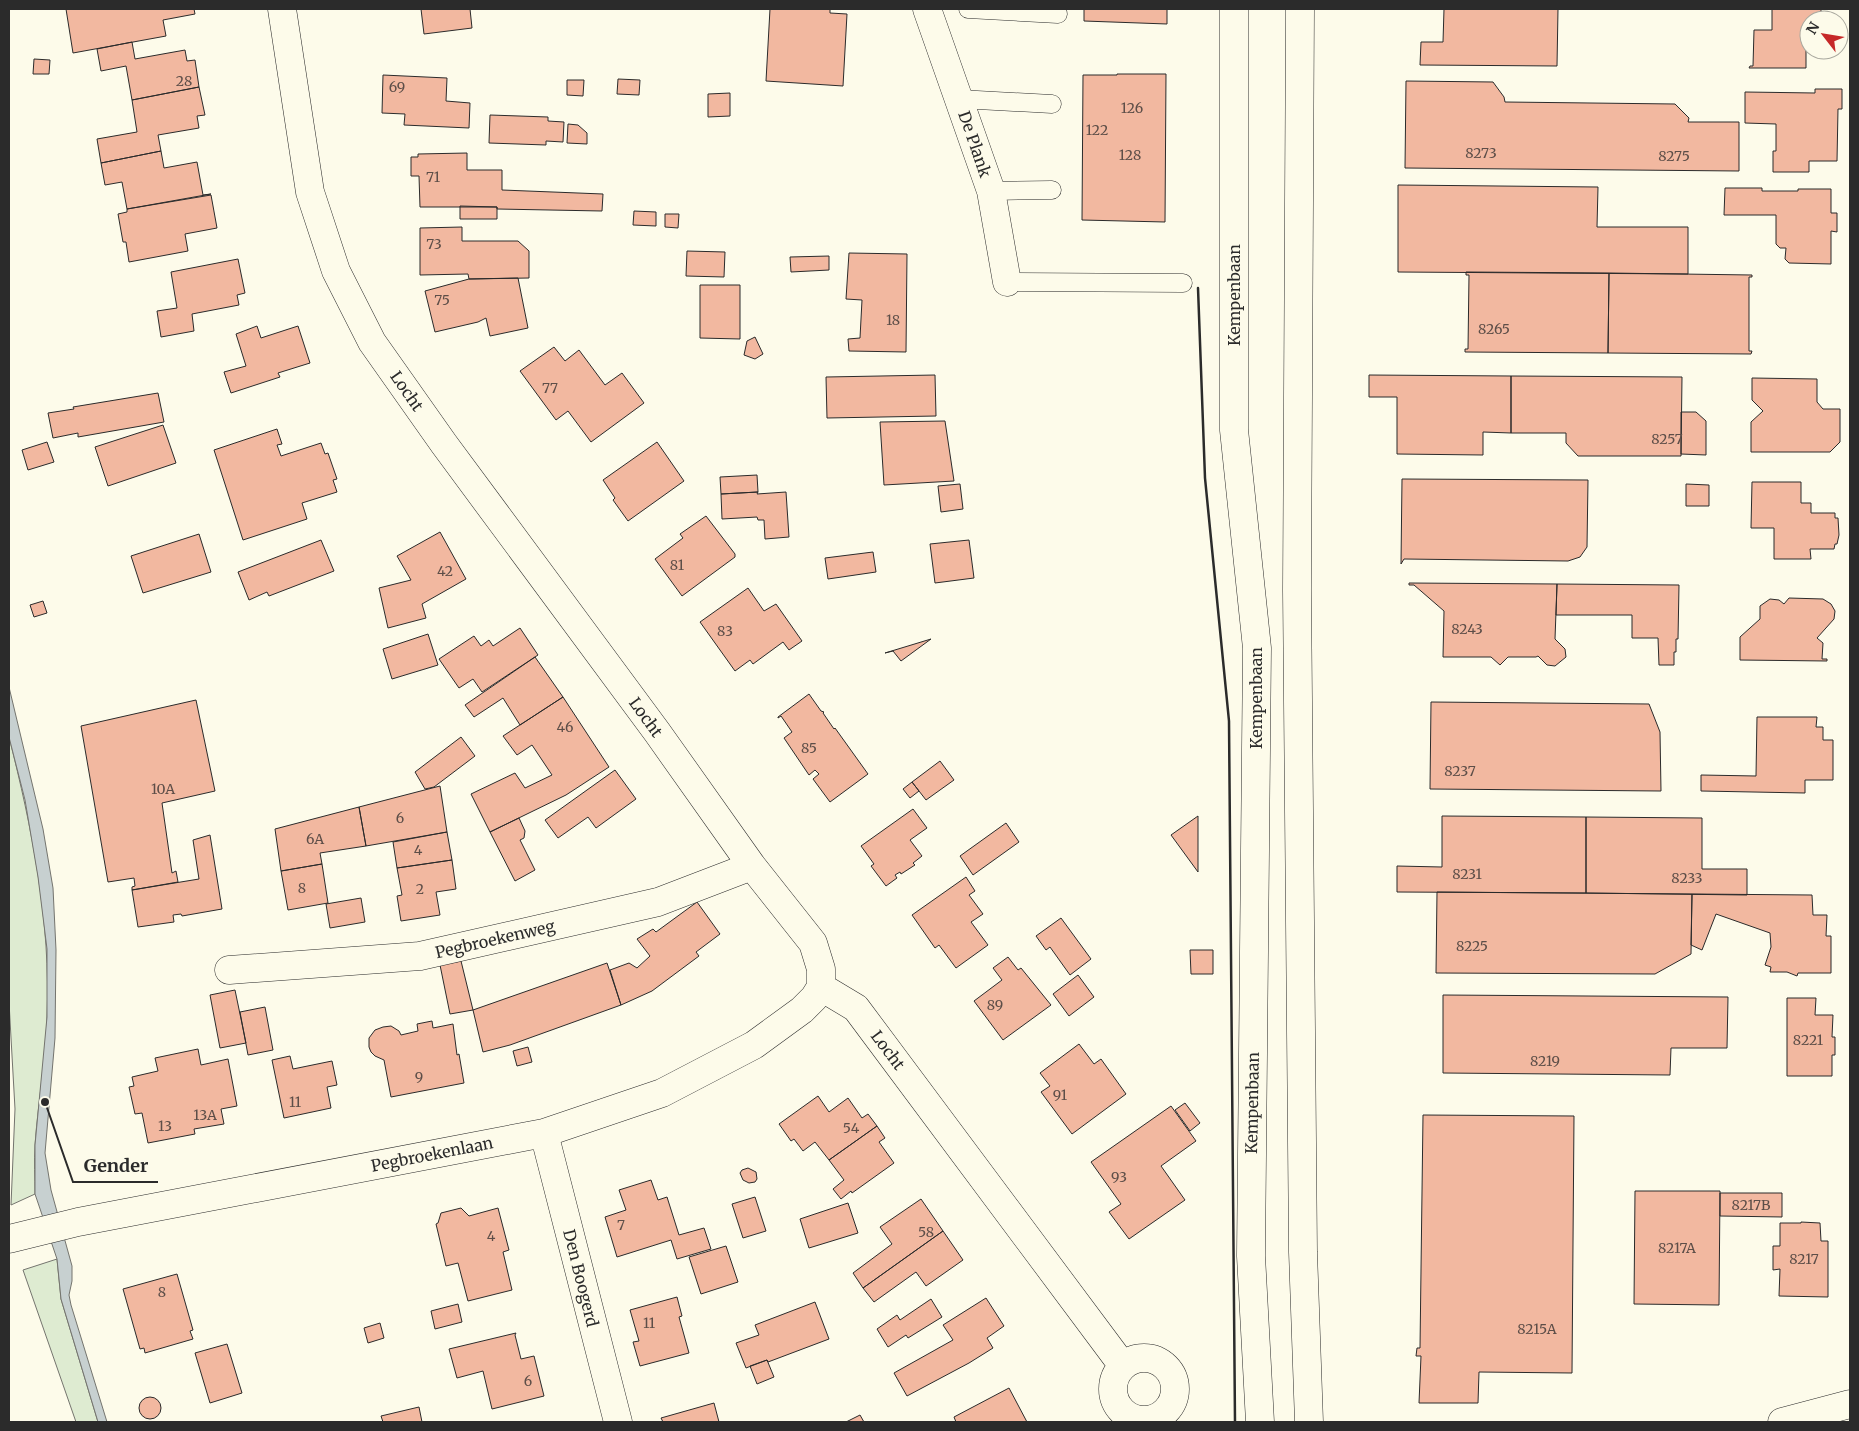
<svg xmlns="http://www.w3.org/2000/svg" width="1859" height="1431" font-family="Merriweather,serif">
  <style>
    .green { fill: #deebd1; stroke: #74746e }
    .water { fill: #c7d0d0; stroke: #74746e }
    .building { fill: #f2b8a0; stroke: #2b2b2b }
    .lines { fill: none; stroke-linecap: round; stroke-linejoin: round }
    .lane-casing { stroke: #2b2b2b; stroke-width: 19 }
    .street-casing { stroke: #2b2b2b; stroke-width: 29 }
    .secondary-casing { stroke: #2b2b2b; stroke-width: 29 }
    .lane { stroke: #fdfbea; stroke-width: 18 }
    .street { stroke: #fdfbea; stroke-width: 28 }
    .secondary { stroke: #fdfbea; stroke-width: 28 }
    .wall { stroke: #2b2b2b; stroke-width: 2.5 }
    .labels { text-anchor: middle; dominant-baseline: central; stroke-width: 4; stroke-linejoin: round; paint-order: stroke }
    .number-label { font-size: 14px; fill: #5d4e48 }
    .street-label { font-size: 16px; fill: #2b2b2b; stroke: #fdfbea }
    .leader { fill: none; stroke: #2b2b2b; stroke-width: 2 }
    .callout-dot { fill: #2b2b2b; stroke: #fdfbea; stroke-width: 2 }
    .callout-label { font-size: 18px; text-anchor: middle; font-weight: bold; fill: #2b2b2b; stroke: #fdfbea; stroke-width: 4; stroke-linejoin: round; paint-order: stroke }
  </style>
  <rect width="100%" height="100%" fill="#fdfbea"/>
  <path class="green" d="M9,737C32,828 51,922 47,1017C46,1060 38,1102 35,1145C34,1161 35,1178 35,1194L11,1205L15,1109L9,1002Z
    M57,1259L61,1299L98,1422H76L23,1270Z"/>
  <path class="water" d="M9,687L43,829L53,888L56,950L55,1038L45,1153L51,1190L72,1266V1281L69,1295L71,1305L107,1422H98L61,1299L57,1259L35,1194V1145L47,1017V949L38,877L25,800L9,737Z"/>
  <path class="building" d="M66,9H194L195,14L163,20L166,36L73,53Z
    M421,9H470L472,28L424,34Z
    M770,9H830V13L847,14L843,86L766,81Z
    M1084,9H1167V24L1084,21Z
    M1444,9H1558L1557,66L1420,65L1421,42H1443Z
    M1772,9H1821V20H1809V50H1806V68H1749L1750,66H1753L1754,30H1772Z
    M132,42L135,59L185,50L187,61L195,60L199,87L132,100L126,66L101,71L97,49Z
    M34,59L50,60L49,74H33Z
    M1117,74H1166L1165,222L1082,220L1083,75H1117Z
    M383,75L447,78L446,101L470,103L469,128L404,125L405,114L382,113Z
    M618,79L640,80L639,95L617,94Z
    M567,80H584L583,96L567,95Z
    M1406,81L1493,82L1504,97L1505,102L1675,104L1689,118L1688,122H1739V171L1405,168Z
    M199,87L205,115L197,116L199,128L158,135L161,151L101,163L97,139L137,132L132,100Z
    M1815,89H1842V109H1838L1837,161H1809V172H1773V151H1776V124L1745,123V92L1815,93Z
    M730,93V116L708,117V94Z
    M490,115L548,117V121L564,122L563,142L546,141V145L489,143Z
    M568,124L578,125L587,133V144L567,143Z
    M161,151L164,168L197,162L203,195L211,194L127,209L122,182L105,185L101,163Z
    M467,153V170H502V190L603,194L602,211L497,209V207H420L419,176H411V157H418V154Z
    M1398,185L1598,187L1597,227H1688V274L1398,272Z
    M1725,188H1762V191H1798V189H1831V213H1837V232L1831,231V264L1789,263L1785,259L1786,248H1780L1776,244V215H1724Z
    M211,195L217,228L185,234L188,251L129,262L126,242H123L118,214L127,212V209Z
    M460,206L497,207V219H460Z
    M634,211L656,212V226L633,225Z
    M665,214H679L678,228L665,227Z
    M462,227V241H518L529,251V278L469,279L468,274L420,275V228Z
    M687,251L725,252L724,277L686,276Z
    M849,253L907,254L906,352L849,351L848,339L860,338L862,300L846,299Z
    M829,256V270L791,272L790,257Z
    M238,259L245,293L237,295L239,305L192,314L194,331L161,337L157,311L177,308L171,272Z
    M1466,272L1609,273L1608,353L1465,352V349H1468L1469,275H1466Z
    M1609,273L1752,275V277H1749V351H1752L1751,354L1608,353Z
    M518,278L528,328L490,336L486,318L478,322L435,332L425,291L469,279Z
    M700,285H740V339L700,338Z
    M257,326L261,338L298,326L310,363L278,373L280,377L231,393L224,372L246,366L236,334Z
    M755,337L763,354L755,359L744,355L747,341Z
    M554,347L565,361L579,350L605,385L622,373L644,403L591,442L568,411L556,420L520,371Z
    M935,375L936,416L827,418L826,377Z
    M1369,375L1511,376V433L1483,432V455L1397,454V397H1369Z
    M1511,376L1682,377L1681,456H1578L1566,443V433H1511Z
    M1752,378L1817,379V402L1823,409H1840V442L1830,452H1751V422L1763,411L1752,400Z
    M158,393L164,422L78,437V433L53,438L48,413L74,409L73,407Z
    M1681,412H1696L1706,421V455L1681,454Z
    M945,421L954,481L884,485L880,422Z
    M163,425L176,463L108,486L95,447Z
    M277,429L282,444L277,445L281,456L321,443L325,454L328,453L337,479L333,480L337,492L302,503L307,519L243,540L214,450Z
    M47,442L54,462L28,470L22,450Z
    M657,442L684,481L628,521L613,500L615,498L603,480Z
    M757,475L758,492L721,494L720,477Z
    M1402,479L1588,480L1587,547L1580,557L1568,561L1404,559L1401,564Z
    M1752,482H1801V503H1811V513H1835V518H1838L1839,535L1837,544H1835L1834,549H1810L1811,559H1774V528H1751Z
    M960,484L963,509L941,512L938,486Z
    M1686,484L1709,485V506H1686Z
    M758,492L757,494L786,492L789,537L765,539L764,520H758L757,517L722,519L721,494Z
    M706,516L735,554V557L682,596L655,559L683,538L680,534Z
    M440,532L466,579L422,604L426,618L388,628L379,588L411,580L397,556Z
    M199,534L211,572L143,593L131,556Z
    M321,540L334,571L269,596L267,592L249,600L238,572Z
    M969,540L974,578L935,583L930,544Z
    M873,552L876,572L828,579L825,558Z
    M1409,583L1557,584L1555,639L1565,649L1566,657L1555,666L1547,665L1538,656L1536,657H1508L1500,665L1491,657H1443L1444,611L1414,585H1409Z
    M1557,584L1679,585L1678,639H1676V652H1674V665H1659L1658,638H1632V615H1556Z
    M748,588L764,611L776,604L802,641L789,650L783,642L753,664L750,660L735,671L700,622Z
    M1789,598L1823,599L1831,604L1835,611L1834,619L1817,638L1823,643L1822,659H1827V661L1740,660V637L1760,619V606L1770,599L1779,600L1784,604Z
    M43,601L47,613L34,617L30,605Z
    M520,628L538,655L482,692L473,679L459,688L439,659L474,636L481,646L489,640L493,646Z
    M428,634L438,665L392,679L383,649Z
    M931,639L901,661L893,651L885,653Z
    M535,657L563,697L520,725L503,698L474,717L465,705Z
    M809,694L821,711L824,712L823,713L834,729L835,728L868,774L830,802L813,779L819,774L815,770L809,775L784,738L792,732L781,716L778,718V717Z
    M563,697L609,767L566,795L490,832L471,794L515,773L525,788L552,775L532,745L517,755L503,736Z
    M196,700L215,791L162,803L172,873L176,871L178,882L132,890V887L135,886L134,878L108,882L81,726Z
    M1431,702L1649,704L1660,732L1661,791L1430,789Z
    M1757,717H1817L1816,727H1823V740H1833V780H1805V793L1701,791V775L1756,776Z
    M461,737L475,756L434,787L425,789L415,772Z
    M940,761L954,780L926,800L912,782Z
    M615,770L636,799L596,828L588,817L558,838L545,820Z
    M912,782L919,791L910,798L903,789Z
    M440,786L447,832L366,846L359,807Z
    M359,807L366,846L320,853L322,864L281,871L275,829Z
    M913,809L927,828L910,840L922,856L913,863L915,865L901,874L900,872L895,875L897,878L886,886L871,866L874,864L861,846Z
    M1198,816V872L1171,835Z
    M1442,816L1586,817V893L1397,892V866L1442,867Z
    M1586,817L1702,818V869H1747V895L1586,893Z
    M519,818L525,831L524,838L520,840L535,870L515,881L490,832Z
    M1006,823L1019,842L973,875L960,856Z
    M447,832L452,860L397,868L393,842Z
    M210,835L222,909L182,916L181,914L173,915L174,922L138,927L132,890L199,879L193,840Z
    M452,860L456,889L436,892L440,915L401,921L397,896L402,895L397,868Z
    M322,864L328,903L288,910L281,871Z
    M966,877L975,891L969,895L983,914L971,922L988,945L956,968L939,945L935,948L912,915Z
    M1437,892L1692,894L1691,954L1655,974L1436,973Z
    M1692,894L1812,895L1813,915H1827L1826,936H1831V973H1798L1797,976L1787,972H1770L1771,967L1765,965L1771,947L1770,933L1716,914L1702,950L1691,945Z
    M361,898L365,922L330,928L326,904Z
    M697,902L720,934L696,952L699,956L652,991L621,1005L610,970L629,963L637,968L650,956L637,939L653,929L656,932Z
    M1061,918L1091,959L1070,975L1050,947L1046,950L1036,936Z
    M1190,950H1213V974H1191Z
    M1008,957L1018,970L1021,968L1051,1005L1003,1040L974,1001L1002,980L993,968Z
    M461,961L473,1010L450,1014L440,965Z
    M607,963L621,1005L510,1045L483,1052L473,1010Z
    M1078,975L1094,997L1069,1016L1053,994Z
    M235,990L246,1043L220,1048L210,995Z
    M1443,995L1728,997L1727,1048H1671L1670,1075L1443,1073Z
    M1787,998H1816L1815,1015H1833L1832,1037H1835V1055H1832V1076H1787Z
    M265,1007L273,1050L248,1055L240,1012Z
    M432,1021L433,1028L453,1024L457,1055L459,1054L464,1083L391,1097L384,1060L375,1056L371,1052L369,1047V1038L375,1030L383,1027L391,1026L399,1031L401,1035L418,1031L417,1024Z
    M1079,1044L1094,1064L1101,1059L1126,1094L1072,1134L1041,1092L1050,1086L1040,1073Z
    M528,1047L532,1062L517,1066L513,1051Z
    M198,1049L201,1065L228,1059L237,1106L221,1109L224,1124L194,1129L195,1134L148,1143L142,1113L135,1114L129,1087L134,1086L132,1077L158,1071L155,1058Z
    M290,1056L293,1069L332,1061L337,1085L327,1087L331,1108L284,1118L272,1060Z
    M818,1096L829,1112L848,1098L862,1118L868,1114L877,1126L829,1160L815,1142L803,1151L794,1139L791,1141L779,1124Z
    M1185,1103L1200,1123L1190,1131L1175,1110Z
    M1171,1106L1196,1141L1161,1166L1185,1200L1129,1239L1109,1212L1121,1204L1091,1162Z
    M1423,1115L1574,1116L1572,1373L1479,1372L1478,1403H1419L1421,1356H1416L1417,1348H1420Z
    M877,1126L885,1138L879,1142L894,1163L852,1193L851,1191L841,1199L833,1189L844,1180L829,1160Z
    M748,1168L756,1172L757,1179L755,1182L749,1183L743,1180L740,1173L742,1170Z
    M651,1180L658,1200L667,1197L679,1235L704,1228L711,1249L677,1259L671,1240L617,1257L605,1217L626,1210L619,1190Z
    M1635,1191H1720L1719,1305L1634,1304Z
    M1720,1193H1782V1217L1720,1216Z
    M755,1197L766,1231L743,1238L732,1204Z
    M921,1199L943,1231L863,1288L853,1273L892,1244L880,1227Z
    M848,1203L858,1233L809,1248L800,1219Z
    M461,1208L469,1216L498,1208L509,1250L503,1252L512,1290L468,1301L458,1263L446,1266L436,1224L438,1223L441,1213Z
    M1801,1222L1820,1223L1821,1241H1828V1297L1779,1296L1780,1269L1773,1270V1246H1780V1223H1801Z
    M943,1231L963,1260L926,1286L916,1272L874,1302L863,1288Z
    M726,1246L738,1282L701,1294L689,1257Z
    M177,1274L193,1330L190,1331L193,1339L145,1353L144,1348L140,1349L123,1289Z
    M677,1297L682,1316L679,1317L689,1353L640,1366L633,1342L639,1341L630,1310Z
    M986,1298L1004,1326L987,1338L993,1348L969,1363L907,1396L894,1373L953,1340L943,1325Z
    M931,1299L942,1317L908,1338L906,1335L888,1347L877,1329L897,1315L900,1320Z
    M815,1302L829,1339L768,1362L767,1360L746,1368L736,1343L759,1335L755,1325Z
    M458,1304L462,1322L435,1329L431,1311Z
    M380,1323L384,1338L368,1343L364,1328Z
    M516,1333L515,1335L521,1359L534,1356L544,1396L492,1409L483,1371L457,1378L449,1349Z
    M227,1344L242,1393L210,1403L195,1353Z
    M767,1360L774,1377L757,1384L750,1366Z
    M1009,1388L1027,1422H956L954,1417Z
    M139 1408a11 11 0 1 1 22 0a11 11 0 1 1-22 0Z
    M714,1403L719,1422H663L661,1418Z
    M419,1407L422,1422H383L381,1416Z
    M860,1415L864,1422H846Z"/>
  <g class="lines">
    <defs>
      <path id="lane" d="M968,9L1058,14
        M959,99L1052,104
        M991,191L1052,190
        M1007,282L1183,283"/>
      <path id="street" d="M282,9L310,192L336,271L372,342L444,444L657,732L752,866L813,943L821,969V987L856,1008L1123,1366
        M927,9L991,191L1007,282
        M229,970L420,956L658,902L752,866
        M544,1133L618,1422
        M9,1239L78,1222L544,1133L662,1093L754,1045L802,1010L814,998L821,987
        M1113 1389a31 31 0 1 1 62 0a31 31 0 1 1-62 0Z
        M1782,1422L1850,1404"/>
      <path id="secondary" d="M1234,9V430L1257,648L1251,1256L1260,1422
        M1300,9L1297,590L1303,1252L1309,1422"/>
    </defs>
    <use href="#lane" class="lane-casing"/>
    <use href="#street" class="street-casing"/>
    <use href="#secondary" class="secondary-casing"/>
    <use href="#lane" class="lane"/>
    <use href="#street" class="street"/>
    <use href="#secondary" class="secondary"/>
    <path class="wall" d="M1198,288L1205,478L1229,721L1235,1422"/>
  </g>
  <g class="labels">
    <g class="number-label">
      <text x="184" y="81">28</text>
      <text x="397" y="87">69</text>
      <text x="1132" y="108">126</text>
      <text x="1097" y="130">122</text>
      <text x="1481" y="153">8273</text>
      <text x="1130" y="155">128</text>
      <text x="1674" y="156">8275</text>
      <text x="433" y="177">71</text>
      <text x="434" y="244">73</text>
      <text x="442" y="300">75</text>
      <text x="893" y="320">18</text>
      <text x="1494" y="329">8265</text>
      <text x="550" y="388">77</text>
      <text x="1667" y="439">8257</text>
      <text x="677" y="565">81</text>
      <text x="445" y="571">42</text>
      <text x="1467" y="629">8243</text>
      <text x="725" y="631">83</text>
      <text x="565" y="727">46</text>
      <text x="809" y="748">85</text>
      <text x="1460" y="771">8237</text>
      <text x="163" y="789">10A</text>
      <text x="400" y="818">6</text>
      <text x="315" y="839">6A</text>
      <text x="418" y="850">4</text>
      <text x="1467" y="874">8231</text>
      <text x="1687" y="878">8233</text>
      <text x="302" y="888">8</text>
      <text x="420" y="889">2</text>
      <text x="1472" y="946">8225</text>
      <text x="995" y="1005">89</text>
      <text x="1808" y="1040">8221</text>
      <text x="1545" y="1061">8219</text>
      <text x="419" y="1077">9</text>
      <text x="1060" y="1095">91</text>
      <text x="295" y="1102">11</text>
      <text x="205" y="1115">13A</text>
      <text x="165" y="1126">13</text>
      <text x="851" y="1128">54</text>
      <text x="1119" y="1177">93</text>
      <text x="1751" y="1205">8217B</text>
      <text x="621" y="1225">7</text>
      <text x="926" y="1232">58</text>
      <text x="491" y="1236">4</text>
      <text x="1677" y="1248">8217A</text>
      <text x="1804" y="1259">8217</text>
      <text x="162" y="1292">8</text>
      <text x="649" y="1323">11</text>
      <text x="1537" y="1329">8215A</text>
      <text x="528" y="1381">6</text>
    </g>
    <g class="street-label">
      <text transform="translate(975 144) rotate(71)">De Plank</text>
      <text transform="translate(1234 295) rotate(-90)">Kempenbaan</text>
      <text transform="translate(407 391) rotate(55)">Locht</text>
      <text transform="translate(1256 698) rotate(-90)">Kempenbaan</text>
      <text transform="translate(646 717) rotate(54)">Locht</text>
      <text transform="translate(495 939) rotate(-13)">Pegbroekenweg</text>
      <text transform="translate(888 1050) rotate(53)">Locht</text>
      <text transform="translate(1252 1103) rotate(-89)">Kempenbaan</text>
      <text transform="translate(432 1154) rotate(-11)">Pegbroekenlaan</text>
      <text transform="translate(581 1278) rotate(76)">Den Boogerd</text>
    </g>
  </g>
  <path class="leader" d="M45 1102L73 1182H158"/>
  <circle class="callout-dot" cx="45" cy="1102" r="5"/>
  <g class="callout-label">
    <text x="116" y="1172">Gender</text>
  </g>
  <rect width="1859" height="1431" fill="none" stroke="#2b2b2b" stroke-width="20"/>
  <g transform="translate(1824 35) rotate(301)"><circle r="24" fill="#fdfbea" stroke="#a9a89e"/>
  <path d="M0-4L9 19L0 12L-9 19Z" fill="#c62828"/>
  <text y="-8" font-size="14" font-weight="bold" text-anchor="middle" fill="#2b2b2b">N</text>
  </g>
</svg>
